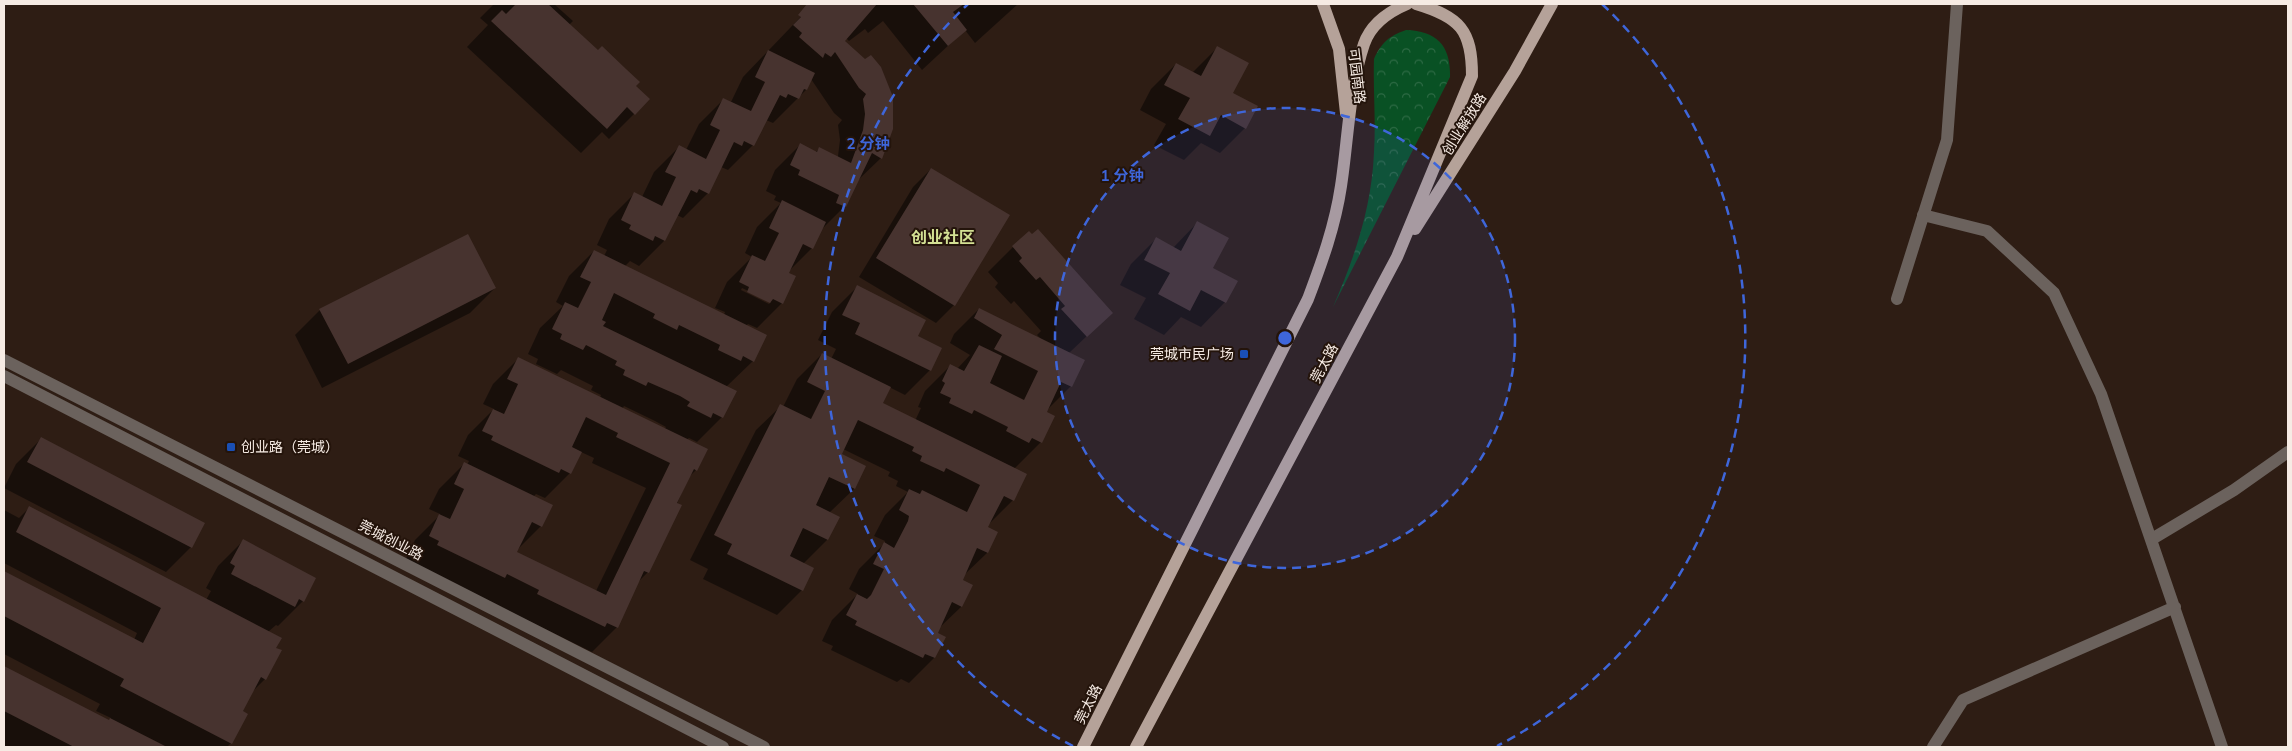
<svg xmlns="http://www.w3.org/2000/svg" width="2292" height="751" font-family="Mulish,'Noto Sans SC',sans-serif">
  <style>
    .forest { fill: url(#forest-crowns) }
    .shadow { fill: #0007; fill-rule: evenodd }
    .building { fill: #47332f }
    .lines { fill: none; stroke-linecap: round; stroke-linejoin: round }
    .minor { stroke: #6b625d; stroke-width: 12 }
    .tertiary { stroke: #6b625d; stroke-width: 12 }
    .primary { stroke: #b5a299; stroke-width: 12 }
    .ring { fill: none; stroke: #3e66da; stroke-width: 2.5; stroke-dasharray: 9 6 }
    .transit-dot { fill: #1a4fb4; stroke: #24140b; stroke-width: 2 }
    .labels { text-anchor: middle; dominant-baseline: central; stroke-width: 4; stroke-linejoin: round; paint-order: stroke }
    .street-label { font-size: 14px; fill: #f6ebe4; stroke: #24140b }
    .poi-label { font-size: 14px; fill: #f6ebe4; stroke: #24140b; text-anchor: end }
    .quarter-label { font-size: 16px; font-weight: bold; fill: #d3e093; stroke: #24140b }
    .centre { fill: #3e66da; stroke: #24140b; stroke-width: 2.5 }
    .ring-label { font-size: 15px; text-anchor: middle; font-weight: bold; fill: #3e66da; stroke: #24140b; stroke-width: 4; stroke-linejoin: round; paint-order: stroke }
  </style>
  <defs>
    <pattern id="forest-crowns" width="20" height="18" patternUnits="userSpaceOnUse" patternTransform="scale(1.25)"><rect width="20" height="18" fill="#095124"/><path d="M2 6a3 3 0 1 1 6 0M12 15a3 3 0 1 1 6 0" fill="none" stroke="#2d6a44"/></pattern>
  </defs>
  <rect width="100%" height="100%" fill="#2e1d14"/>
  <path class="forest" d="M1406,30C1437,31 1451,46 1450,77L1333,307C1355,257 1372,206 1374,152C1376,121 1373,90 1374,59C1381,43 1389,36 1406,30Z"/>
  <path class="shadow" d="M494,4H554L573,21L569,25L634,86V114L609,139L602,132L581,153L467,47L488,25L480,18Z
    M813,4H1018L975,43L965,30L922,70L883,21L868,33L865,29L849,41L846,38L844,41L893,113L888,144L881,158L856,182L845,206L820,231L812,248L787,273L782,303L757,328L748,324L746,326L753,361L726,387L722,417L697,442L689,438L686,440L696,470L688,478L648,572L637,583L617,627L592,652L405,561L415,540L438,517L440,514L429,509L439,489L464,464L467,465L469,461L458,456L468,435L494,409L483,404L493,384L518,359L600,398L601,395L591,390L593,386L561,370L557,374L536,364L538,359L528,354L540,328L563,306L556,302L569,276L594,251L604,256L607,250L597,245L609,219L634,194L642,197L654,172L679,147L686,150L699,124L724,99L731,102L743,77ZM811,79L834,113L842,120L838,125L840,140L838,156V158L819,149L816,152L800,145L775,170L766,191L776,196L774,200L781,203L757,227L745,253L752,257L727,282L715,308L725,312L724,315L625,266L630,261L639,266L664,241L677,215L683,218L708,193L721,167L728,170L753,145L766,120L773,123L806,90ZM742,288L771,302L769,304L741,290ZM624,406L655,421L666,427L664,430L622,409ZM581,452L594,458L592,463L646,488L596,591L515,552L541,526L533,497L536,494L545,498L570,473Z
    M1217,48L1231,94L1245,128L1220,153L1201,143L1184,160L1154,145L1166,124L1140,110L1151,89L1176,64L1192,73Z
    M931,169L1008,216L954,305L936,323L859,277L913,187Z
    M1197,223L1211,268L1225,302L1201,327L1181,317L1164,335L1134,319L1146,298L1120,285L1131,264L1156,239L1173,248Z
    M1013,247L1111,313L1069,353L1071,386L1047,410L1041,442L1014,469L1013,500L986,527L997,532L987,553L963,576L961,607L937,630L934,658L909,683L901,679L897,682L831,650L833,646L822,641L832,620L858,594L849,589L859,569L884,544L885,541L874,536L885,515L908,492L896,486L898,481L888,476L890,472L843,449L840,455L864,467L854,489L829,513L827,540L803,564L812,568L802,590L777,615L703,579L708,569L690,560L756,430L781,406L783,407L797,379L822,354L831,359L836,349L818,340L832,312L857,287L916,336L930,370L905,395L889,387L881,404L915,421L921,408L918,407L925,391L950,366L957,369L970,355L950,343L954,334L979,309L1042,340L1037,335L1041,331L1014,301L1011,304L995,287L998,283L988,272Z
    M495,288L470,313L322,388L295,335L320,310Z
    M41,439L191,547L166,572L4,488L16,464Z
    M29,508L206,600L211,591L206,588L218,566L243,541L303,601L278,626L276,625L268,632L275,648L265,679L251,693L241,712L231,743L227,747H4V667L108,721L111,718L96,711L100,704L4,654V572L134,640L137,633L4,563V510L19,518Z"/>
  <path class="building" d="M516,4H548L598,50L602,46L626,69L640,82L636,86L650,99L635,115L627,107L607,129L491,21L502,10L506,14Z
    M807,4H877L845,41L865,59L871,55L881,67L893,97V129L882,159L872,153L846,207L836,203L839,195L798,175L800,170L790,165L800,143L817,152L819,147L851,163L863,130L865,114L863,99L866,94L859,88L835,52L831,57L825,53L823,58L799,37L802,33L793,25L801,17L798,15Z
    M913,4H964L953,12L967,30L948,46Z
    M1217,46L1249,63L1233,93L1258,106L1246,129L1221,115L1210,136L1178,119L1190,98L1164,85L1176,63L1201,76Z
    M768,50L815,73L807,90L804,89L799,99L788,94L786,98L780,95L754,146L744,141L742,146L734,142L709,194L699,189L697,193L691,190L665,241L655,236L653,241L629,229L631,225L621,220L634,192L662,206L676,177L665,172L679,145L706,159L720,130L710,125L723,98L751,111L765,82L755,77Z
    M931,168L1010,215L955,306L876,258Z
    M782,200L826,222L813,249L803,244L789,273L796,276L783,304L773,299L770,303L747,292L749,287L739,282L752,255L765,261L779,233L769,228Z
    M1197,221L1229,238L1213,268L1238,281L1226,303L1201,290L1190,311L1158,294L1170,273L1144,260L1156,237L1181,251Z
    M1038,229L1113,313L1087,337L1061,309L1065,306L1040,277L1036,280L1019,261L1022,258L1012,246L1029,231L1032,234Z
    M468,234L496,288L348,364L319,309Z
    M594,250L767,335L754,362L743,356L741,361L718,350L720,345L679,325L677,330L653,318L655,314L614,293L602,320L606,322L603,326L737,391L723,418L713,413L711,418L687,406L690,402L680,396L648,382L646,386L623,375L625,370L615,365L617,361L586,345L583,350L560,339L562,334L552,329L565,302L578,308L591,282L580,277Z
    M857,285L926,320L918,336L942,348L931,371L855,334L860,323L842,315Z
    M979,308L1085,360L1072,387L1061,382L1047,412L1055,416L1042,443L1032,438L1029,443L1006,431L1008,427L974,410L972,414L949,403L951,398L940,393L945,383L942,381L950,364L964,371L979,345L1002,356L990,383L1024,400L1038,371L994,349L1002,335L974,318Z
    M822,353L891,387L883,403L1027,474L1014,501L1004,496L988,527L998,532L988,553L977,548L963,580L973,585L962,607L952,602L938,633L946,637L935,658L925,654L923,658L855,625L857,621L846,615L857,594L867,599L871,595L884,569L873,564L884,542L894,548L908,521L909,516L899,510L909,489L920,494L922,490L967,512L980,485L946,468L944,472L920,461L922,456L912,451L914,447L858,420L842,454L866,466L855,489L829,477L816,505L840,517L828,540L803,528L790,556L814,568L803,591L727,554L732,544L714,535L780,404L811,419L825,391L807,382Z
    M518,357L708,449L697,471L694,469L677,503L682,505L649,573L644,571L618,628L607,623L605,627L537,594L539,590L507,574L505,578L437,545L439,541L429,536L439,514L450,519L464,489L454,484L464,462L553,505L542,527L532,522L517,552L606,595L670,463L616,437L618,433L586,417L572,447L582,452L571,474L561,469L559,473L491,440L493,436L482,431L493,409L504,414L518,384L507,379Z
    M41,437L205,523L192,548L27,462Z
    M29,506L282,638L276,648L282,650L266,680L261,677L243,711L248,714L232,744L120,686L124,679L4,616V571L143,643L161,608L16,532Z
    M243,539L316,578L304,602L299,599L295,607L231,574L235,566L230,563Z
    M4,666L109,720L110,718L167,747H74L4,711Z"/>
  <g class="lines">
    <path class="minor" d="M1923,215L1987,231L2054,293L2101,394L2222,747
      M1897,299L1947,140L1957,4
      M2152,539L2234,490L2288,452
      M1933,747L1963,700L2175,607"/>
    <path class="tertiary" d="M4,360L764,747
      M4,376L723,747"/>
    <path class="primary" d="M1323,4L1339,49L1346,113
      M1415,229L1515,71L1552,4
      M1083,747L1308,299C1322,262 1335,226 1341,186C1348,141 1349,88 1364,44C1371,24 1388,12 1407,4
      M1136,747L1397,257L1472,76C1472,30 1460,17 1416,4"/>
  </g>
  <circle cx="1285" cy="338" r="230" fill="#3e66da" fill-opacity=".12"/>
  <g class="ring">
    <circle cx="1285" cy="338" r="230"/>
    <path d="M1073 746A460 460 0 0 1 968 4M1602 4A460 460 0 0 1 1497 746"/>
  </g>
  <g class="transit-dot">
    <rect x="1239" y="349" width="10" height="10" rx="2.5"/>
    <rect x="226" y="442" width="10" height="10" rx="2.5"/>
  </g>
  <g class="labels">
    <g class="street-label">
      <text transform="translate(1357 76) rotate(83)">可园南路</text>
      <text transform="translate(1464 124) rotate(-58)">创业解放路</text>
      <text transform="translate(1324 363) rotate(-62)">莞太路</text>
      <text transform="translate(391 540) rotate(27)">莞城创业路</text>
      <text transform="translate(1088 704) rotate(-63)">莞太路</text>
    </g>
    <g class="poi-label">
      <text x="1234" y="354">莞城市民广场</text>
      <text x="241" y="447" text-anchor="start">创业路（莞城）</text>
    </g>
    <g class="quarter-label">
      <text x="943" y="237">创业社区</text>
    </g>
  </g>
  <circle cx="1285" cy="338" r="8" class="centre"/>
  <g class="ring-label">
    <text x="868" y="149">2 分钟</text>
    <text x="1122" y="181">1 分钟</text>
  </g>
  <rect width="2292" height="751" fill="none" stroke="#f6ebe4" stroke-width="10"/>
</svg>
